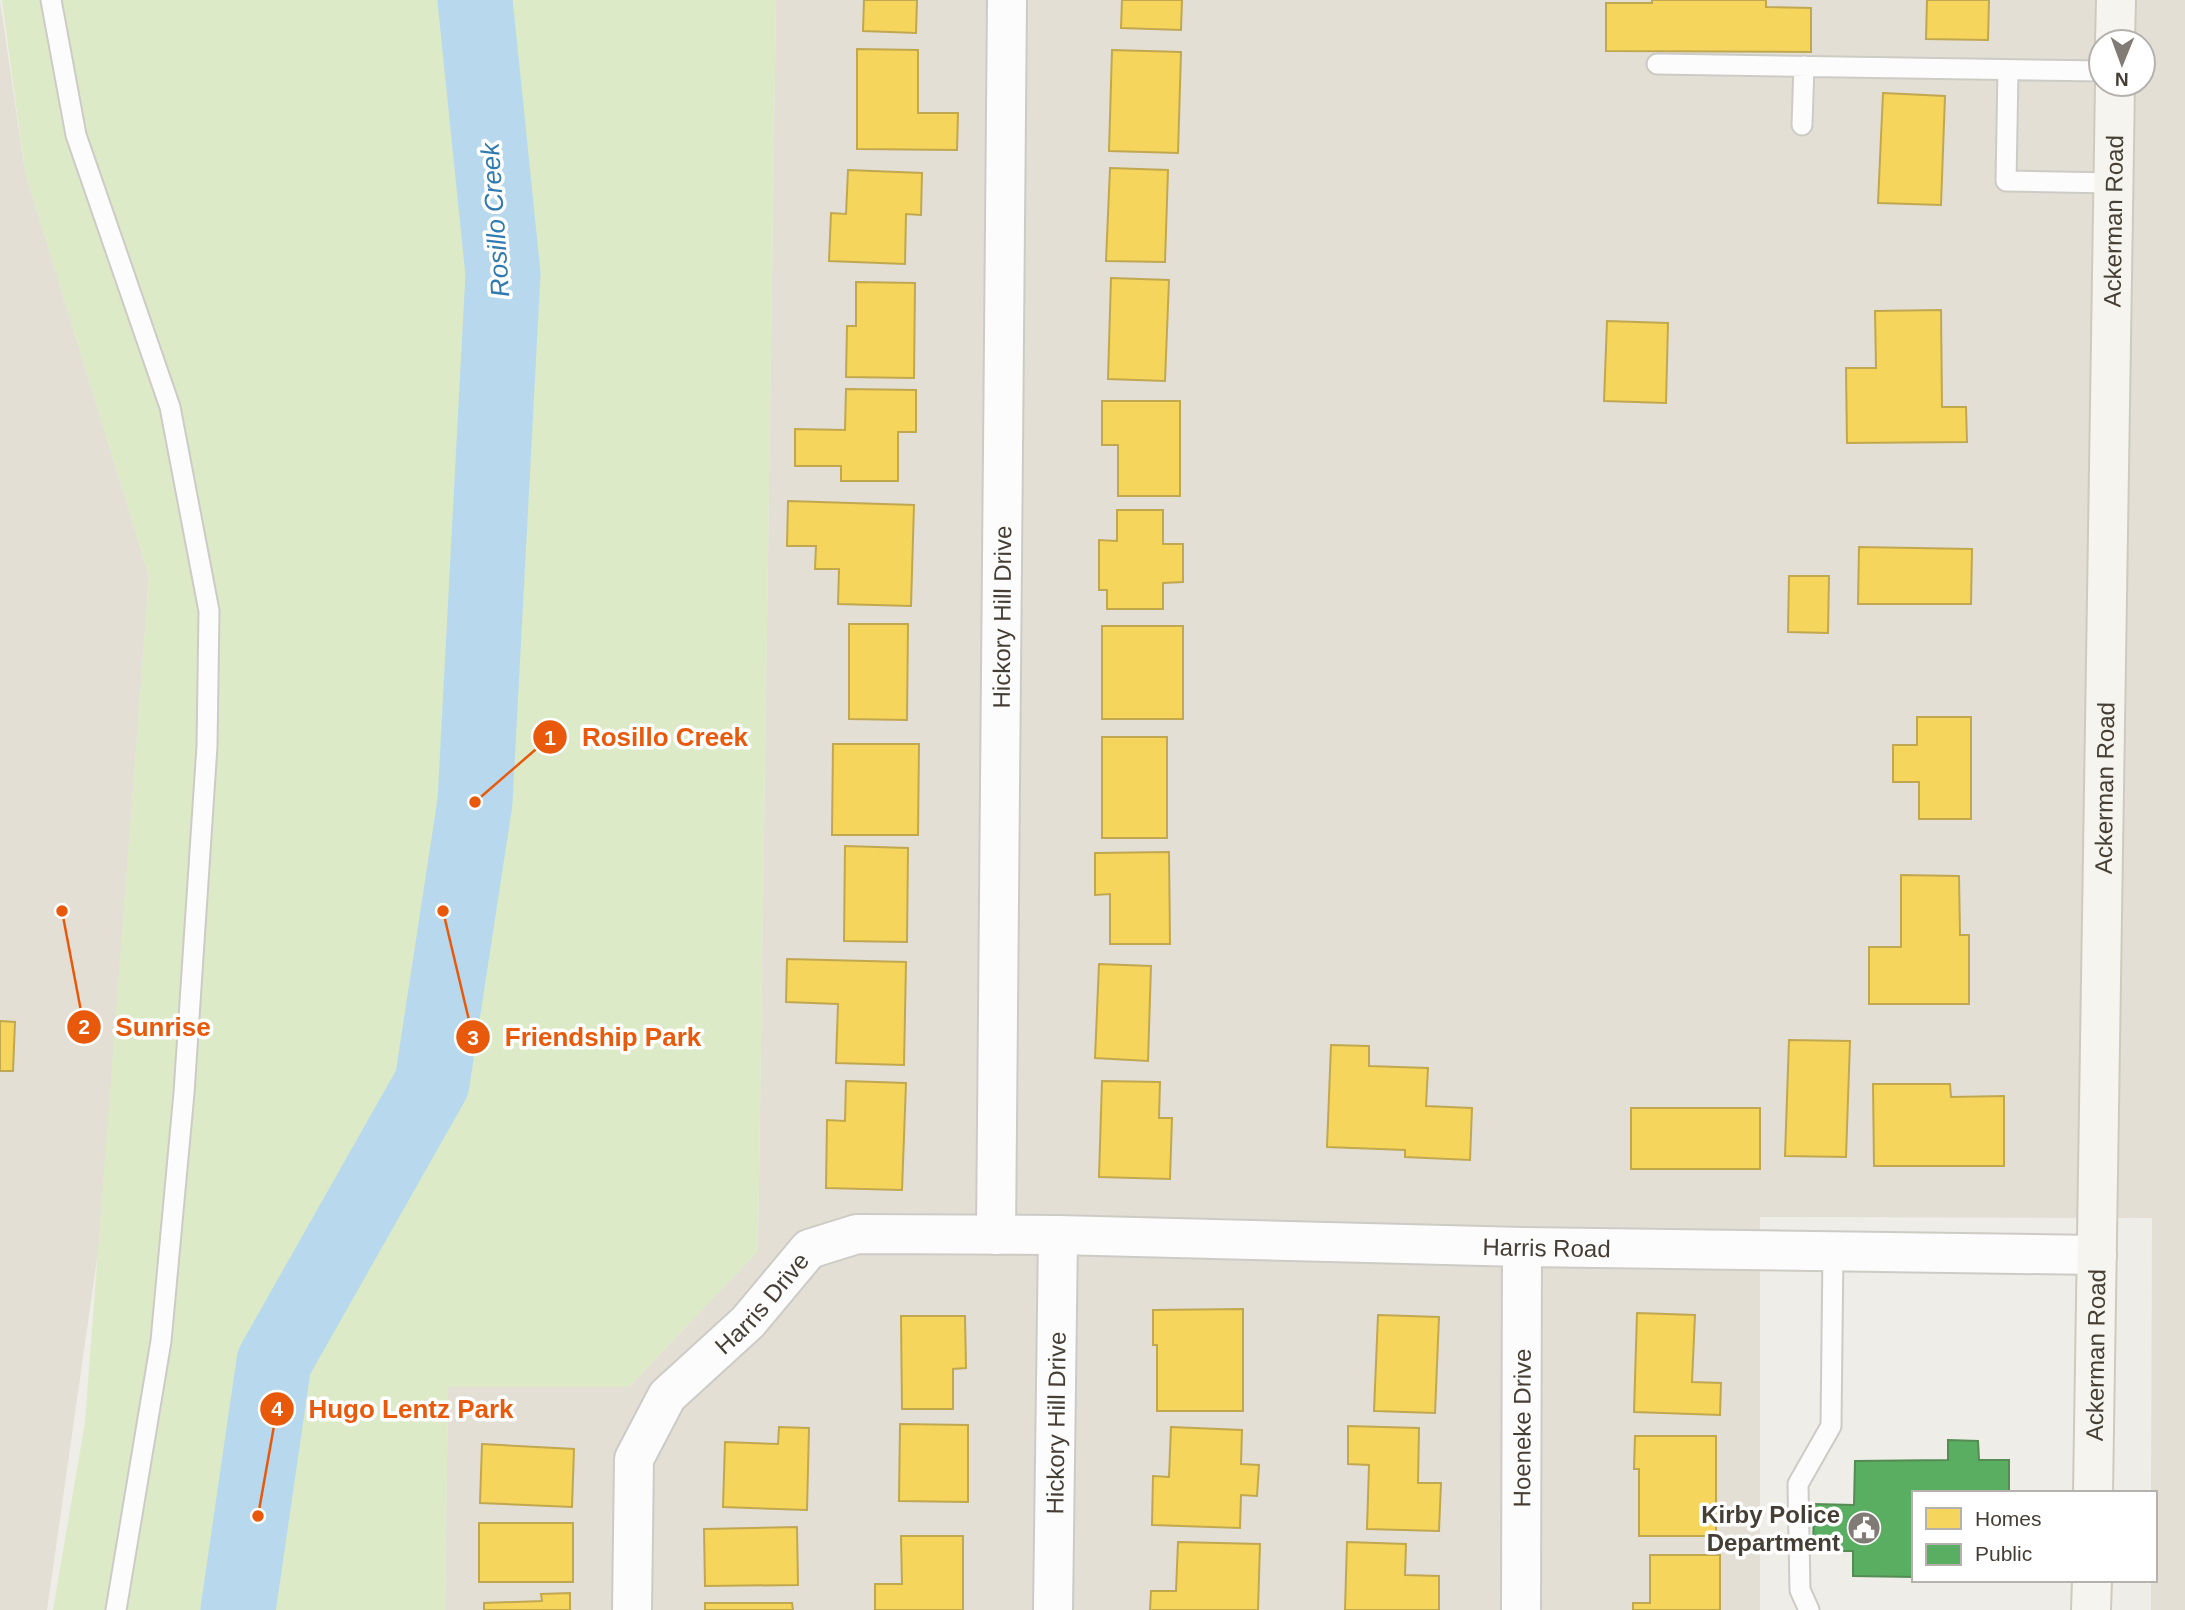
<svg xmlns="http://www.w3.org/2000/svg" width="2185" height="1610" font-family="Arial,sans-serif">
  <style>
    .residential { fill: #e3dfd5; fill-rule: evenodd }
    .green { fill: #dceac8 }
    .homes { fill: #f6d55c; stroke: #c1a850; stroke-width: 2 }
    .public { fill: #5aae61; stroke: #548c54; stroke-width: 2 }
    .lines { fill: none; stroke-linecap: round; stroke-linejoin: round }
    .river { stroke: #b8d9ed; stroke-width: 75 }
    .lane-casing { stroke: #cdcbc6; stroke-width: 23 }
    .street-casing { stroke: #cdcbc6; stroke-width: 42 }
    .secondary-casing { stroke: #cecabf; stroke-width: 42 }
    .lane { stroke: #fdfcfc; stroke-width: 19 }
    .street { stroke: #fdfcfc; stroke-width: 38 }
    .secondary { stroke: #f6f4ee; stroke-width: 38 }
    .labels { text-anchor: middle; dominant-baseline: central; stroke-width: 7; stroke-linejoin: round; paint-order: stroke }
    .street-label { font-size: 24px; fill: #453e35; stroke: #fff }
    .poi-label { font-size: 24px; font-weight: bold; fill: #453e35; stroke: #fff; text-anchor: end }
    .water-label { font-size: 26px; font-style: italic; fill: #2f7aaf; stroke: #fff }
    .leader { fill: none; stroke: #e8590c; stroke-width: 2.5 }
    .callout-dot { fill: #e8590c; stroke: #fff; stroke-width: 2.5 }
    .mark-label { font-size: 21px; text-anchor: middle; font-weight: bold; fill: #fff }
    .callout-label { font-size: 26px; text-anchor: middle; font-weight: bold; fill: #e8590c; stroke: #fff; stroke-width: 7; stroke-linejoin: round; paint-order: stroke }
  </style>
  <rect width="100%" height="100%" fill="#efede8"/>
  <path class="residential" d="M0,0L25,172L149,576L99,1245L47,1610H0Z
    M776,0H2185V1610H2151V1580H2155V1493H2151L2152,1218L1760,1217V1610H445L448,1387H629L758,1251ZM2101,42H2143V84H2101Z"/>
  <path class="green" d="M2,0H776L758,1251L629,1387H448L445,1610H53L85,1422L149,576L25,172Z"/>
  <path class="homes" d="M864,0H917L916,33L863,31Z
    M1122,0H1182L1181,30L1121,28Z
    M1652,0H1766V7L1811,8V52L1606,51V3H1652Z
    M1927,0H1989L1988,40L1926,39Z
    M857,49L918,50V113H958L957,150L857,149Z
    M1112,50L1181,52L1178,153L1109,151Z
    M1883,93L1945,96L1941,205L1878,203Z
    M1110,168L1168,170L1165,262L1106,261Z
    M848,170L922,173L921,215L906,214L905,264L829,261L831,213L846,214Z
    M1111,278L1169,280L1165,381L1108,379Z
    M856,282L915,283L914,378L846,377L847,326H856Z
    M1941,310L1942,407H1966L1967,442L1847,443L1846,368H1876L1875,311Z
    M1607,321L1668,323L1666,403L1604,401Z
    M846,389L916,390V432H898V481H841V466H795V429L845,430Z
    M1102,401H1180V496H1118V445H1102Z
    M788,501L914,505L911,606L838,604L839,569H815L816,546H787Z
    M1117,510H1163V544H1183V582L1163,583V609H1107V590H1099V540L1117,541Z
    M1859,547L1972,549L1971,604H1858Z
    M1789,576H1829L1828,633L1788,632Z
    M849,624H908L907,720L849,719Z
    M1102,626H1183V719H1102Z
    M1917,717H1971V819H1919V782H1893V745H1917Z
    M1102,737H1167V838H1102Z
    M833,744H919L918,835H832Z
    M845,846L908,848L907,942L844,941Z
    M1169,852L1170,944H1110V894L1095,895V853Z
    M1901,875L1959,876L1960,935H1969V1004H1869V947H1901Z
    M787,959L906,962L904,1065L836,1063L838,1004L786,1002Z
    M1099,964L1151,966L1148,1061L1095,1058Z
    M0,1021L15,1022L13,1071H0Z
    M1789,1040L1850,1041L1846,1157L1785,1156Z
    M1331,1045L1369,1046V1066L1428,1068L1426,1106L1472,1108L1470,1160L1405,1157V1150L1327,1147Z
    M846,1081L906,1083L902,1190L826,1188L827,1120L845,1121Z
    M1102,1081L1160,1082L1159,1118H1172L1170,1179L1099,1177Z
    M1873,1084H1950L1951,1097L2004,1096V1166H1874Z
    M1631,1108H1760V1169H1631Z
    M1243,1309V1411H1157V1345H1153V1310Z
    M1637,1313L1695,1315L1692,1382L1721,1383L1720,1415L1634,1412Z
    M1378,1315L1439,1317L1435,1413L1374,1411Z
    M901,1316H965L966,1368L953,1369V1409H902Z
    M900,1424L968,1425V1502L899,1501Z
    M1348,1426L1419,1428L1418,1483H1441L1439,1531L1367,1529L1369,1465L1348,1464Z
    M779,1427L809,1428L807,1510L723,1507L725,1442L778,1444Z
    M1171,1427L1242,1430L1241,1464L1259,1465L1257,1496L1241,1495L1240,1528L1152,1525L1153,1476L1169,1477Z
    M1635,1436H1716V1536H1639V1469H1634Z
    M482,1444L574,1449L572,1507L480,1503Z
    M479,1523H573V1582H479Z
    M797,1527L798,1585L705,1586L704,1529Z
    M901,1536H963V1610H875V1584H902Z
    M1178,1542L1260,1544L1258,1610H1150L1151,1591H1176Z
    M1347,1542L1406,1544L1405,1575L1439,1576V1610H1345Z
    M1650,1555H1720V1610H1633V1603H1650Z
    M570,1593V1610H484V1603L542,1601L541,1594Z
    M705,1603H792L793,1610H705Z"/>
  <path class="public" d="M1948,1440L1978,1441L1979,1460H2009V1493H1914V1577L1853,1576V1551H1813L1814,1504L1854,1505L1855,1461L1948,1460Z"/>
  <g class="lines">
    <path class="river" d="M238,1610L274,1362L432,1083L475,802L503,274L475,0"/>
    <defs>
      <path id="lane" d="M51,0L76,135L170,407L209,611L207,746L184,1093L161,1341L116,1610
        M1657,64L2101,71
        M2008,70L2006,181L2112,183
        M1802,125L1804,66
        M1809,1610L1800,1590L1798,1484L1831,1426L1833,1251"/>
      <g id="street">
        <path id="s1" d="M996,1235L1007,0"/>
        <path id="s2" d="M632,1610L634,1459L667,1396L748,1322L809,1249L857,1234L1058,1235L1522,1247L2097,1255"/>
        <path id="s3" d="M1053,1610L1058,1235"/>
        <path id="s4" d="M1521,1610L1522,1247"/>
      </g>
      <g id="secondary">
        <path d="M2115,42L2116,0"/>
        <path id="s5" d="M2093,1493L2115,84"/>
        <path d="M2091,1610L2092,1580"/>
      </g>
    </defs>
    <use href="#lane" class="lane-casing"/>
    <use href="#street" class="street-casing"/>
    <use href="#secondary" class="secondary-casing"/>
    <use href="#lane" class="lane"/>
    <use href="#street" class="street"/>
    <use href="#secondary" class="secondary"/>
  </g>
  <defs>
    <symbol id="civic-disc" viewBox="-11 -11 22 22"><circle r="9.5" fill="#807b74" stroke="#fff"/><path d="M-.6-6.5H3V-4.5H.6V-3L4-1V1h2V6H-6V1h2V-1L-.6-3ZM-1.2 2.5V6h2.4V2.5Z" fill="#fff"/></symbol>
  </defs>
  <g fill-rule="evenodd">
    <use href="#civic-disc" x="1845" y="1509" width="38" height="38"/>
  </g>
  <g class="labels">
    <g class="street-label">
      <text stroke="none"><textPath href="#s5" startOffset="1272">Ackerman Road</textPath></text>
      <text stroke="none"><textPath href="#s1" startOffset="618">Hickory Hill Drive</textPath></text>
      <text stroke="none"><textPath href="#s5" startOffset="705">Ackerman Road</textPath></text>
      <text stroke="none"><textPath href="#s2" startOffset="1167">Harris Road</textPath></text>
      <text stroke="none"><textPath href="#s2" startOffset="355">Harris Drive</textPath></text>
      <text stroke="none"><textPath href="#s5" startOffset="138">Ackerman Road</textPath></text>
      <text stroke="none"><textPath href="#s3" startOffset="187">Hickory Hill Drive</textPath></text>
      <text stroke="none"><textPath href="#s4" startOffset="182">Hoeneke Drive</textPath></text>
    </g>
    <g class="poi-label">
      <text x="1840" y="1514">Kirby Police<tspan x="1840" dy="28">Department</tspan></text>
    </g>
    <g class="water-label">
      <text transform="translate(495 220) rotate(-94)">Rosillo Creek</text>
    </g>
  </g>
  <path class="leader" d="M475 802L550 737M62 911L84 1027M443 911L473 1037M258 1516L277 1409"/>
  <g class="callout-dot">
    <circle cx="475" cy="802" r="7"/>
    <circle cx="62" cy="911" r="7"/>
    <circle cx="443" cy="911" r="7"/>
    <circle cx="258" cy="1516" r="7"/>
    <circle cx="550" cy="737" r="18"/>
    <circle cx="84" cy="1027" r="18"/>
    <circle cx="473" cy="1037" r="18"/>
    <circle cx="277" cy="1409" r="18"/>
  </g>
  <g class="mark-label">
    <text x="550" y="745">1</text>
    <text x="84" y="1034">2</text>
    <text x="473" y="1045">3</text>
    <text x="277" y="1416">4</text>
  </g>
  <g class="callout-label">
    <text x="665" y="746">Rosillo Creek</text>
    <text x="163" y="1036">Sunrise</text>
    <text x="603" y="1046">Friendship Park</text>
    <text x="411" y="1418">Hugo Lentz Park</text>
  </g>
  <rect x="1912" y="1491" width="245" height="91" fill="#ffffff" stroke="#b5b2ae" stroke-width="2"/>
  <rect x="1926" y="1508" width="35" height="21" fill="#f6d55c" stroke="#b5b2ae" stroke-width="2"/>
  <text x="1975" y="1526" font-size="21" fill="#453e35">Homes</text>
  <rect x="1926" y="1544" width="35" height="21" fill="#5aae61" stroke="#b5b2ae" stroke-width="2"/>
  <text x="1975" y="1561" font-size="21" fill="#453e35">Public</text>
  <g transform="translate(2122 63) rotate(181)"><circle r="33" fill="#ffffff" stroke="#b5b2ae" stroke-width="2"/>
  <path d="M0-5L12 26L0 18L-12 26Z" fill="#807b74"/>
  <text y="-10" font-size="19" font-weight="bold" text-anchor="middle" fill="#453e35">N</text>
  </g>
</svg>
